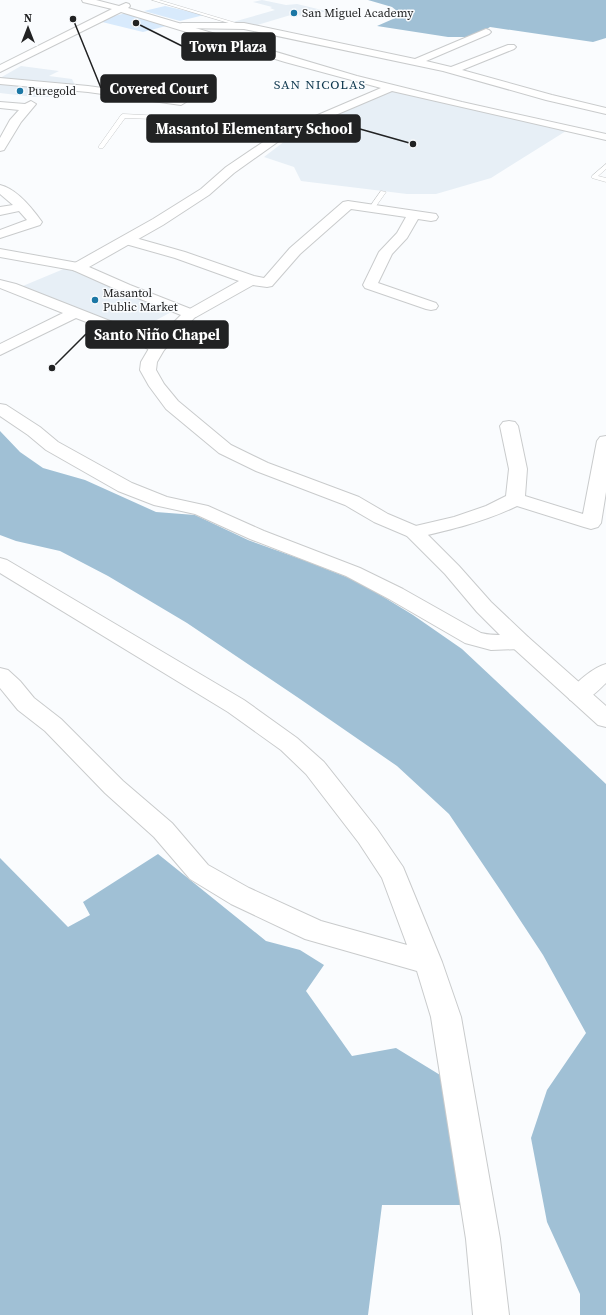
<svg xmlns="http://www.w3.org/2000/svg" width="606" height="1315" font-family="'Source Serif 4',serif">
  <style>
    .built { fill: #e7eff6 }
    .green { fill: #d8eafc }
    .water { fill: #a0c0d5 }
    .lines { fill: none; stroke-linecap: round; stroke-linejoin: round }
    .lane-casing { stroke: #c9cbcc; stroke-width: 1 }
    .street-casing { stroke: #c9cbcc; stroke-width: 2 }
    .secondary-casing { stroke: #c9cbcc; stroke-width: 2 }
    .lane { fill: #fff; fill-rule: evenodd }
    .street { fill: #fff; fill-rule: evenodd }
    .secondary { fill: #fff; fill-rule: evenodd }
    .poi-dot { fill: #1b77a5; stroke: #fafcfe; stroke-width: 1.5 }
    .labels { text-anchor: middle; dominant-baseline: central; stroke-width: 3; stroke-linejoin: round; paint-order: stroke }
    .far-poi-label { font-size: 12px; fill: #212223; stroke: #fafcfe; text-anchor: start }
    .far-quarter-label { font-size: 13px; letter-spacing: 1px; fill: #0b354c; stroke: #fafcfe }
    .leader { fill: none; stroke: #212223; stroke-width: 1.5 }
    .callout-dot { fill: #212223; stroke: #fafcfe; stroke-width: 1.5 }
    .callout { fill: #212223; stroke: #212223; stroke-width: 1.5 }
    .callout-label { font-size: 15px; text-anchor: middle; font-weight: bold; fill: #fff }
  </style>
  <rect width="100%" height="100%" fill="#fafcfe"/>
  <path class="built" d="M262,0L286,5L297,4L326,11L306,17L294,14L251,27L233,22L275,10L270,8L272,7L253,2Z
    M21,66L59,71L49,76L72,79L76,87L63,97H33L0,93V78Z
    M394,90L566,131L491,178L436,194H407L301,181L294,167L264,157L298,131Z
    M66,268L173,311L131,334L18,288Z"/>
  <path class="green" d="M165,6L204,15L180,21L144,11Z
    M126,13L170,25L143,32L102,22L110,17Z"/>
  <path class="water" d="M368,0H606V38L593,42L490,27L474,37H448L377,26L402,15L392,7Z
    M0,431L20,452L43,468L85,480L156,512L195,515L248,540L306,561L359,582L413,615L462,649L606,784V1315H580V1294L547,1222L531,1138L547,1090L586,1033L543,955L503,894L449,814L397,766L300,699L187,623L108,576L60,551L16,541L0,535Z
    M158,854L266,941L300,950L324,965L306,991L352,1056L396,1048L445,1078L462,1205H382L368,1315H0V858L68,927L90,915L83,902Z"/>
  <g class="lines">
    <defs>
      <path id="lane" d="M152,0H159L246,26L242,27Z
        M123,114L183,117L282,132L285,134L282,136L183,120L125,118L103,148H99V146L121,115Z
        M606,164V169L598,176L606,178V182L592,178V176Z
        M381,191L386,192L374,209H370L369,208Z"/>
      <path id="street" d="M182,23H244L415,59L486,29L489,30L491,32L489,34L426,61L451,67L508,45H514L516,47L514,49L462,70L552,95L606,108V114L546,100L443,71L244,29L179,28L177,26L179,24Z
        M0,78L88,86L181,99L186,102L181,105L88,92L0,84Z
        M31,101L36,104L21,122L4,150L0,151V138L10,120L19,110L0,108V102L25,104Z
        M0,185C17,189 32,208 42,222L40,225L0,238V230L27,220L19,211L0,215V207L13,205L0,194Z
        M348,201L436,214L438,217L436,220L431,221L418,219L407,238L392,254L378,283L436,303L438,306L436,309L431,310L426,309L365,288L363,285L379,252L397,233L406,217L351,209L300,254L272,286L267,287L253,285L196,317L191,318L186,317L184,314L186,311L239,281L175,258L122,243L120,240L122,237H132L185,252L254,276L264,278L290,248L343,202Z
        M0,249L78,263L83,264L85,267L83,270L78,271L0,257Z
        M0,280L16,284L143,334L163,345L165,348L163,351L157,353L151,351L133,340L76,318L0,355V344L63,313L0,288Z
        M0,404L6,405L40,427L58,442L132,483L167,497L208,506L264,531L360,568L403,589L481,633C496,637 512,633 528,637L531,642L528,647L520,649L491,650L465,643L389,599L346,576L250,539L195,514L154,505L118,491L46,450L28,435L0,416Z
        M509,421L515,422L518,426L527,469L525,496L583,514L597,441L600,437L606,436V492L601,523L598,527L591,529L584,527L517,506C484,522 450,530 414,538L407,536L404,532L407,528L454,517L486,506L506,496L509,469L500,426L503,422Z
        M0,558L7,560L244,700L297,738L324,762L377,829L403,867L442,962L461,1017L500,1239L509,1315H473L466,1239L431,1017L417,971L305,939L231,904L190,879L154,837L105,793L45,731L18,710L0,688V668L8,670L20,681L34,698L61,719L123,781L172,823L208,865L249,888L321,921L407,945L382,878L359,843L306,774L281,750L228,712L0,573Z
        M606,664V683C595,693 586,705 570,700L567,695C573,684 594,667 606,664Z"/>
      <path id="secondary" d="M82,0H96L119,6L126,3L129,4L130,6L128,8L357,76L462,102L606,134V140L392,91L286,136L234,173L209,195L163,225L89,267L130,285L196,311L198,314L164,350L157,362L156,370L164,384L178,401L231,445L268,463L359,497L388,514L421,528L459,566L491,602L528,637L606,706V727L598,725L512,647L477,612L445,574L407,536L374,522L345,505L256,471L219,453L166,409L149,386L140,370L141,362L151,345L181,315L120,291L73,270L71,267L73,264L153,219L201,189L226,167L278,132L381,88L285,62L121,12L0,72V65L112,9L83,2Z"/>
    </defs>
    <use href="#lane" class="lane-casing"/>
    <use href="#street" class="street-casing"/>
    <use href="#secondary" class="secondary-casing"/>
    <use href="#lane" class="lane"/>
    <use href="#street" class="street"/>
    <use href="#secondary" class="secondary"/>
  </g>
  <g class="poi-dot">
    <circle cx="294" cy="13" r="4"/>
    <circle cx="20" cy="91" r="4"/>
    <circle cx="95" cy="300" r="4"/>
  </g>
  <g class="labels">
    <g class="far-poi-label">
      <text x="302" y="13">San Miguel Academy</text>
      <text x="28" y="91">Puregold</text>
      <text x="103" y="293">Masantol<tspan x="103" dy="14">Public Market</tspan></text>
    </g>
    <g class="far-quarter-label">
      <text x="320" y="84">SAN NICOLAS</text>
    </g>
  </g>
  <path class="leader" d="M136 23L182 46M73 19L101 88M413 144L360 129M52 368L86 334"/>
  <g class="callout-dot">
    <circle cx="136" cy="23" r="4"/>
    <circle cx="73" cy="19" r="4"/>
    <circle cx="413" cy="144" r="4"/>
    <circle cx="52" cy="368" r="4"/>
  </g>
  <g class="callout">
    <rect x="182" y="33" width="93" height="27" rx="4"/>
    <rect x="101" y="75" width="115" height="27" rx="4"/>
    <rect x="147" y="115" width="213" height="27" rx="4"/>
    <rect x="86" y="321" width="142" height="27" rx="4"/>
  </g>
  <g class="callout-label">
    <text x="228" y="52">Town Plaza</text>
    <text x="159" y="94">Covered Court</text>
    <text x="254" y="134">Masantol Elementary School</text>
    <text x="157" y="340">Santo Niño Chapel</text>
  </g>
  <g transform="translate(28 28)" stroke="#fafcfe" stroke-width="3" paint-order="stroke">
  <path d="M0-3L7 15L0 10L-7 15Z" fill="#212223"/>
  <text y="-6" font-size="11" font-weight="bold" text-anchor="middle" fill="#212223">N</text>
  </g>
</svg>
